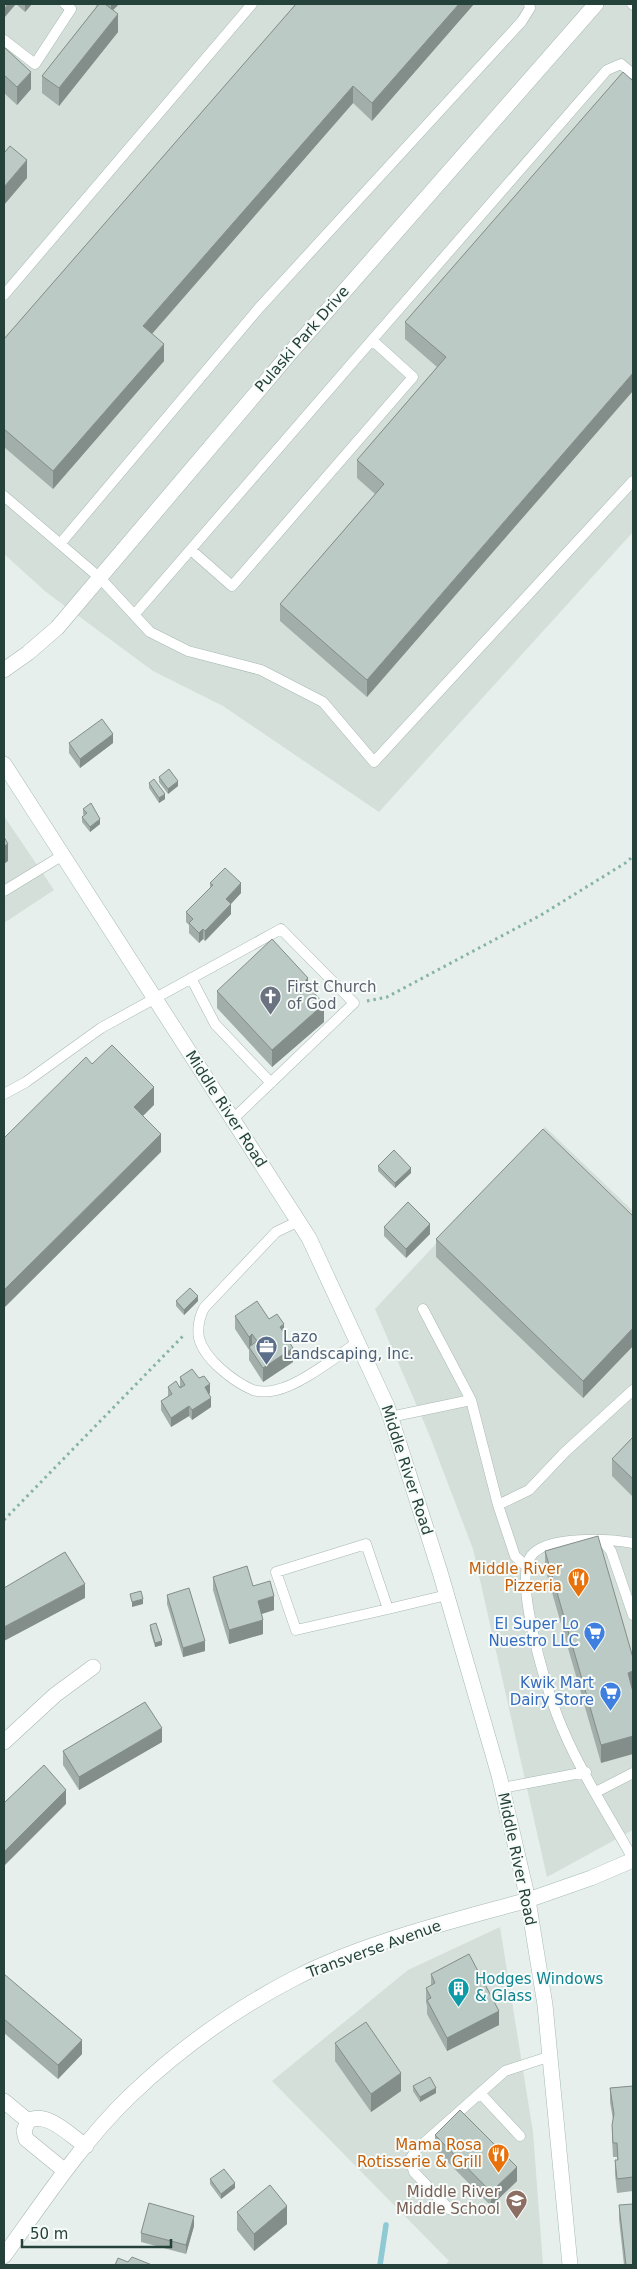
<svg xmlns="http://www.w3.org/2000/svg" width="637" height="2269" font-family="'DejaVu Sans',sans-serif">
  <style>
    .built { fill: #d4dfda }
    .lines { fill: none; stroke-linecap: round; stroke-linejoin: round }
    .stream { stroke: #8ec9d4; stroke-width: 5.5 }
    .lane-casing { stroke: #a8b8b2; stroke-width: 11 }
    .street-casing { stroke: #a8b8b2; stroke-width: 16 }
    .secondary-casing { stroke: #a4bbb3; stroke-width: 16 }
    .path { stroke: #86b3a5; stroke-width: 3; stroke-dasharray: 2.5 4; stroke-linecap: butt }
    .lane { stroke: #fff; stroke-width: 10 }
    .street { stroke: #fff; stroke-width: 15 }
    .secondary { stroke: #fff; stroke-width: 15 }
    .wall { fill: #a1aea9 }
    .shaded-wall { fill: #838d89 }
    .building { fill: #bbcac4; stroke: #838d89 }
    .labels { text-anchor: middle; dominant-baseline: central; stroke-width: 4; stroke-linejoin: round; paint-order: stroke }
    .street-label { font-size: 15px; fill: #24423a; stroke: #f7fbf9 }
    .worship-label { font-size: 15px; fill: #5b616d; stroke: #f7fbf9; text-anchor: start }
    .service-label { font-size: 15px; fill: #4e5e75; stroke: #f7fbf9; text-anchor: start }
    .food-label { font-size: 15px; fill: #c56008; stroke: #f7fbf9; text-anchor: end }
    .shop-label { font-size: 15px; fill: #366cbe; stroke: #f7fbf9; text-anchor: end }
    .culture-label { font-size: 15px; fill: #0d838f; stroke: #f7fbf9; text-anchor: start }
    .education-label { font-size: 15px; fill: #785e54; stroke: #f7fbf9; text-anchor: end }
  </style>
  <rect width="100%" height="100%" fill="#e6efeb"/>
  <path class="built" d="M4,4H633V532L379,812L223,706L153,671L46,592L4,554Z
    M4,816L54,890L4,923Z
    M545,1127L633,1211V1830L547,1877L473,1549L429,1434L375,1309Z
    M500,1927L533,2132L543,2265H445L449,2261L272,2081L408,1970Z"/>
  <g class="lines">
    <path class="stream" d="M380,2265L386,2225"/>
    <defs>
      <path id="lane" d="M632,4L633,5
        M4,40L35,64L71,9L65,4
        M4,295L252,4
        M372,340L607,70L621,64L633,74
        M4,496L100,578L150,632L188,651L261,670L323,702L374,762L633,481
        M60,544L259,308L522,21L530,8L529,4
        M134,615L372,340L413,377L232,586L191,550
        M4,891L63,855
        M191,978L215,1024L271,1083
        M4,1094L26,1082L101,1028L281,929L354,1003L233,1119
        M299,1221L276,1232L204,1308C199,1318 197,1327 199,1338C204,1359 234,1382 253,1390C259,1392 270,1392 276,1390C299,1386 337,1356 358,1342
        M423,1309L471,1400
        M390,1417L471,1400L498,1505L515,1556L526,1566
        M498,1505L529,1490L565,1452L633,1390
        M602,1540L611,1551L633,1615
        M633,1543C610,1539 546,1535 531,1556C513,1580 546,1686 557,1715C576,1765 607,1812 633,1859
        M388,1609L296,1630L276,1572L366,1544L388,1609L447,1595
        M502,1788L586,1772
        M596,1792L633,1773
        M480,2093L520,2136
        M449,2209L414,2172L410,2159L417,2149L505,2071L551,2056"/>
      <path id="street" d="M4,670L28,653L57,628L291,352L596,4
        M4,1742L55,1695L93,1667
        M4,2101L28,2121
        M65,2171L26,2139L24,2131L28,2121C47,2110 70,2136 86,2146
        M4,2256C42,2203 83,2141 130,2096C179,2049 235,2009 295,1978C365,1942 453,1921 528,1900"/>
      <path id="secondary" d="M4,764L309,1238L387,1406L440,1572L499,1775L528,1900L545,2005L570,2265
        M528,1900L591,1878L633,1860"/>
    </defs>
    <use href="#lane" class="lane-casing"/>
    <use href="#street" class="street-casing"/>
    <use href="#secondary" class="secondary-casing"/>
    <path class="path" d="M367,1001L387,997L541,915L627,862L633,856
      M4,1520L183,1336"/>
    <use href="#lane" class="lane"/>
    <use href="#street" class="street"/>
    <use href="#secondary" class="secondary"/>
  </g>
  <path class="wall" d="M4,4H32L25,12L16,4Z
    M95,4H119L113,10L118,32L59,106L42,93V76L97,6Z
    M296,4H474L372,121L353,103L152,334L164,361L53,489L4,447V339Z
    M4,47L31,89L17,105L4,93Z
    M623,72L367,697L280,621V604L375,494L357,478V460L437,367L405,339V322Z
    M69,743H113L80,768L69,753Z
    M159,777L178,786L168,794L159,782Z
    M149,783L165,799L159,803L149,788Z
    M83,809L100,824L90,832L82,822V817L84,815L83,814Z
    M210,883L241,893L231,904V914L205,941L203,939L199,943L189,933V925L186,922V912L210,888Z
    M308,987L324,1022L272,1067L217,1008V991Z
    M378,1166L411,1173L395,1188L378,1171Z
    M633,1216V1346L583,1398L436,1257V1239Z
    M384,1227L430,1234L406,1258L384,1236Z
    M176,1301H198L184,1315L176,1306Z
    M235,1316L269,1319L293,1362L263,1382L249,1360V1350L235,1329Z
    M180,1377L210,1393L209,1394L211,1407L192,1420L189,1416L171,1427L161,1410V1401L168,1396V1387L180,1386Z
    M633,1437V1497L612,1476V1459Z
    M545,1551L633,1658V1689L601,1763L545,1568Z
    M213,1577L253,1586L274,1610L262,1614L263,1634L229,1644L213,1590Z
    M167,1595L205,1651L183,1657L167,1604Z
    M150,1625L162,1645L155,1647L150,1630Z
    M162,1742L79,1790L63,1765V1751Z
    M4,1974L82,2054L58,2079L4,2033Z
    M431,1974L499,2025L447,2051L427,2014V2006L426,2002V1988L431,1986Z
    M335,2043L401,2091L371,2112L335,2061Z
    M413,2086L436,2093L420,2102L413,2091Z
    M633,2086V2191L617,2193L615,2174V2160H617V2157H613L612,2138V2125L613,2120L610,2102V2088Z
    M435,2135L517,2181L491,2206L435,2149Z
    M210,2179L235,2188L221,2199L210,2184Z
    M619,2205L633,2265H624L619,2219Z
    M237,2212L287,2224L254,2251L237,2230Z
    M194,2226L186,2254L141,2242V2233Z"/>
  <path class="shaded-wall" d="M8,4H16L4,18V9Z
    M25,4H32L25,12Z
    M111,4H119L111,12Z
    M459,4H474L372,121V103Z
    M118,14V32L59,106V88Z
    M31,72V89L17,105V87Z
    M353,86V103L143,344V326Z
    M27,160V178L4,205V187Z
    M164,344V361L53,489V471Z
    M633,373V391L367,697V680Z
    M113,734V743L80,768V759Z
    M178,781V786L168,794V789Z
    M165,794V799L159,803V798Z
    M100,819V824L90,832V827Z
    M8,844V861L4,864V846Z
    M241,883V893L226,909V899Z
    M231,904V914L205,941V931Z
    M203,929V939L199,943V933Z
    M308,978V995L304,982Z
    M324,1004V1022L272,1067V1050Z
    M154,1087V1105L134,1125V1107Z
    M161,1134V1152L4,1308V1290Z
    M411,1168V1173L395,1188V1183Z
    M430,1224V1234L406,1258V1249Z
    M198,1296V1301L184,1315V1310Z
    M284,1324V1338L280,1327Z
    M633,1328V1346L583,1398V1381Z
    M252,1334V1348L249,1347V1337Z
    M293,1348V1362L263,1382V1368Z
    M210,1384V1393L205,1397V1387Z
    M211,1398V1407L192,1420V1410Z
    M189,1406V1416L171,1427V1418Z
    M85,1584V1598L4,1641V1627Z
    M274,1596V1610L258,1615V1601Z
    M143,1599V1604L132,1607V1602Z
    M263,1620V1634L229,1644V1630Z
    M162,1641V1645L155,1647V1643Z
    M205,1641V1651L183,1657V1648Z
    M633,1671V1689L628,1691V1673Z
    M162,1728V1742L79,1790V1777Z
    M633,1736V1754L601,1763V1745Z
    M66,1790V1804L4,1866V1852Z
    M499,2011V2025L447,2051V2038Z
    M82,2040V2054L58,2079V2065Z
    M401,2073V2091L371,2112V2094Z
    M436,2088V2093L420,2102V2097Z
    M517,2167V2181L491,2206V2192Z
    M235,2183V2188L221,2199V2194Z
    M287,2206V2224L254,2251V2234Z
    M194,2216V2226L186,2254V2245Z"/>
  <path class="building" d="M4,4H8L4,9Z
    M99,4H105L118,14L59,88L42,76Z
    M296,4H459L372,103L353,86L143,326L164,344L53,471L4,429V339Z
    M4,47L31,72L17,87L4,75Z
    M623,72L633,81V373L367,680L280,604L384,484L357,460L446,357L405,322Z
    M10,146L27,160L4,187V153Z
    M102,719L113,734L80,759L69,743Z
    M169,769L178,781L168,789L159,777Z
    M154,779L165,794L159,798L149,783Z
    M91,803L100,819L90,827L82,817L87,813L83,809Z
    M4,837L8,844L4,846Z
    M225,868L241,883L226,899L231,904L205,931L203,929L199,933L189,923L193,919L186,912L213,885L210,883Z
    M272,939L308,978L304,982L324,1004L272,1050L217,991Z
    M112,1045L154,1087L134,1107L161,1134L4,1290V1138L86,1057L92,1064Z
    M543,1129L633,1216V1328L583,1381L436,1239Z
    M394,1150L411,1168L395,1183L378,1166Z
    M408,1202L430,1224L406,1249L384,1227Z
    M190,1288L198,1296L184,1310L176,1301Z
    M257,1301L269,1319L277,1314L284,1324L280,1327L293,1348L263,1368L249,1347L257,1341L252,1334L249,1337L235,1316Z
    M192,1369L199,1378L204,1376L210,1384L205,1387L211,1398L192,1410L189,1406L171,1418L161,1401L172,1394L168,1387L176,1381L180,1388L185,1385L180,1377Z
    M633,1437V1479L612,1459Z
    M598,1536L633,1658V1671L628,1673L633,1692V1736L601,1745L545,1551Z
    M65,1552L85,1584L4,1627V1588Z
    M247,1566L253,1586L270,1581L274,1596L258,1601L263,1620L229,1630L213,1577Z
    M189,1588L205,1641L183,1648L167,1595Z
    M141,1591L143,1599L132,1602L130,1594Z
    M156,1623L162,1641L155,1643L150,1625Z
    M145,1702L162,1728L79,1777L63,1751Z
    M44,1765L66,1790L4,1852V1803Z
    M469,1954L499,2011L447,2038L427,2000L431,1998L426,1988L435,1983L431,1974Z
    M4,1974L82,2040L58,2065L4,2019Z
    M366,2022L401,2073L371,2094L335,2043Z
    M430,2077L436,2088L420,2097L413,2086Z
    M633,2086V2177L617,2179L615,2160H618L617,2143H613L612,2125L614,2114L610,2088Z
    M460,2110L517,2167L491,2192L435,2135Z
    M224,2169L235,2183L221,2194L210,2179Z
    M270,2185L287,2206L254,2234L237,2212Z
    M149,2203L194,2216L186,2245L141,2233Z
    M633,2204V2265H626L619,2205Z
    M132,2257L152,2265H115L118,2258L128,2262Z"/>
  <defs>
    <symbol id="church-pin" viewBox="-11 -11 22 30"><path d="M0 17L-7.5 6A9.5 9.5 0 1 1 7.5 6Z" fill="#6b7280" stroke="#f7fbf9"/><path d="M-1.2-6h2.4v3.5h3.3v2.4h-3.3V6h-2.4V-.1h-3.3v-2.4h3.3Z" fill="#fff"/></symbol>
    <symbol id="office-pin" viewBox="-11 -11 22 30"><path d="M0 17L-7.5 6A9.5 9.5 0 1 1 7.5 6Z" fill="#5c6f8a" stroke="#f7fbf9"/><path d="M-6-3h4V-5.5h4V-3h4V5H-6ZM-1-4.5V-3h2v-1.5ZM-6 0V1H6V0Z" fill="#fff"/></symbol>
    <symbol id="restaurant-pin" viewBox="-11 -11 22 30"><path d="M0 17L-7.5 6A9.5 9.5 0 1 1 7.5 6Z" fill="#e8710a" stroke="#f7fbf9"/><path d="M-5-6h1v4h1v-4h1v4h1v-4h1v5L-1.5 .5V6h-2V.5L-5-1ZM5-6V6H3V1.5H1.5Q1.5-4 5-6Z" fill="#fff"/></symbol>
    <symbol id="supermarket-pin" viewBox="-11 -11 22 30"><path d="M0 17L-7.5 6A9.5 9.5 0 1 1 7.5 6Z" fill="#3f7fe0" stroke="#f7fbf9"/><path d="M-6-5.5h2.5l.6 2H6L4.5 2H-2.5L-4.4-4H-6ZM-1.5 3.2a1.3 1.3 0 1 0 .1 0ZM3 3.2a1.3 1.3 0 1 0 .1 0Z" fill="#fff"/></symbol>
    <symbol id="building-pin" viewBox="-11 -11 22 30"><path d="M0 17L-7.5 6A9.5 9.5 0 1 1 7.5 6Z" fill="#0f9aa8" stroke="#f7fbf9"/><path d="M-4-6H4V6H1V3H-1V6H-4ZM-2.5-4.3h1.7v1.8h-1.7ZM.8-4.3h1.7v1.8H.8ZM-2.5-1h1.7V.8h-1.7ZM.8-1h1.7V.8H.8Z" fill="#fff"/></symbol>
    <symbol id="school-pin" viewBox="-11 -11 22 30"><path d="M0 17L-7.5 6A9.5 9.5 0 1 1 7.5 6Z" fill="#8d6e63" stroke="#f7fbf9"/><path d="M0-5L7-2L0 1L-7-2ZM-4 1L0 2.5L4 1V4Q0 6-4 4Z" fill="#fff"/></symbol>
  </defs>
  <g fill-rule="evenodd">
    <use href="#church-pin" x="258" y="984" width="25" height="34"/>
    <use href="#office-pin" x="254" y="1334" width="25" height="34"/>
    <use href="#restaurant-pin" x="566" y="1566" width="25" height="34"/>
    <use href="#supermarket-pin" x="582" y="1620" width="25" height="34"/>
    <use href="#supermarket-pin" x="598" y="1680" width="25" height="34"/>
    <use href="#building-pin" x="446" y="1976" width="25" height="34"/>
    <use href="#restaurant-pin" x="486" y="2142" width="25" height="34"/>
    <use href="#school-pin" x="504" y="2188" width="25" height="34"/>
  </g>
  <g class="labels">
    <g class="street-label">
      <text transform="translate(302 339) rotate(-49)">Pulaski Park Drive</text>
      <text transform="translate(226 1109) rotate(57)">Middle River Road</text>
      <text transform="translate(407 1470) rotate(72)">Middle River Road</text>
      <text transform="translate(517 1859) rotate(78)">Middle River Road</text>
      <text transform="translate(374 1949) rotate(-20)">Transverse Avenue</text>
    </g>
    <g class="worship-label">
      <text x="287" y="987">First Church<tspan x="287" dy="17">of God</tspan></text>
    </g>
    <g class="service-label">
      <text x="283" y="1337">Lazo<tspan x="283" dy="17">Landscaping, Inc.</tspan></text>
    </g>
    <g class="food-label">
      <text x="562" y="1569">Middle River<tspan x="562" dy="17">Pizzeria</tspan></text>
      <text x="482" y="2145">Mama Rosa<tspan x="482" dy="17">Rotisserie &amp; Grill</tspan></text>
    </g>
    <g class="shop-label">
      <text x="579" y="1624">El Super Lo<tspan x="579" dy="17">Nuestro LLC</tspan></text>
      <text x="594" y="1683">Kwik Mart<tspan x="594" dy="17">Dairy Store</tspan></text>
    </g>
    <g class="culture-label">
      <text x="475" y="1979">Hodges Windows<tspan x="475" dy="17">&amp; Glass</tspan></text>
    </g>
    <g class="education-label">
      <text x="500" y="2192">Middle River<tspan x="500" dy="17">Middle School</tspan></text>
    </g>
  </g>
  <rect width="637" height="2269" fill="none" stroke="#24423a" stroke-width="10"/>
  <path d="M22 2239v8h149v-8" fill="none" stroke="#24423a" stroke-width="2.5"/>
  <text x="30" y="2239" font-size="15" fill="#24423a" stroke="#f7fbf9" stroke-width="4" paint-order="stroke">50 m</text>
</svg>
